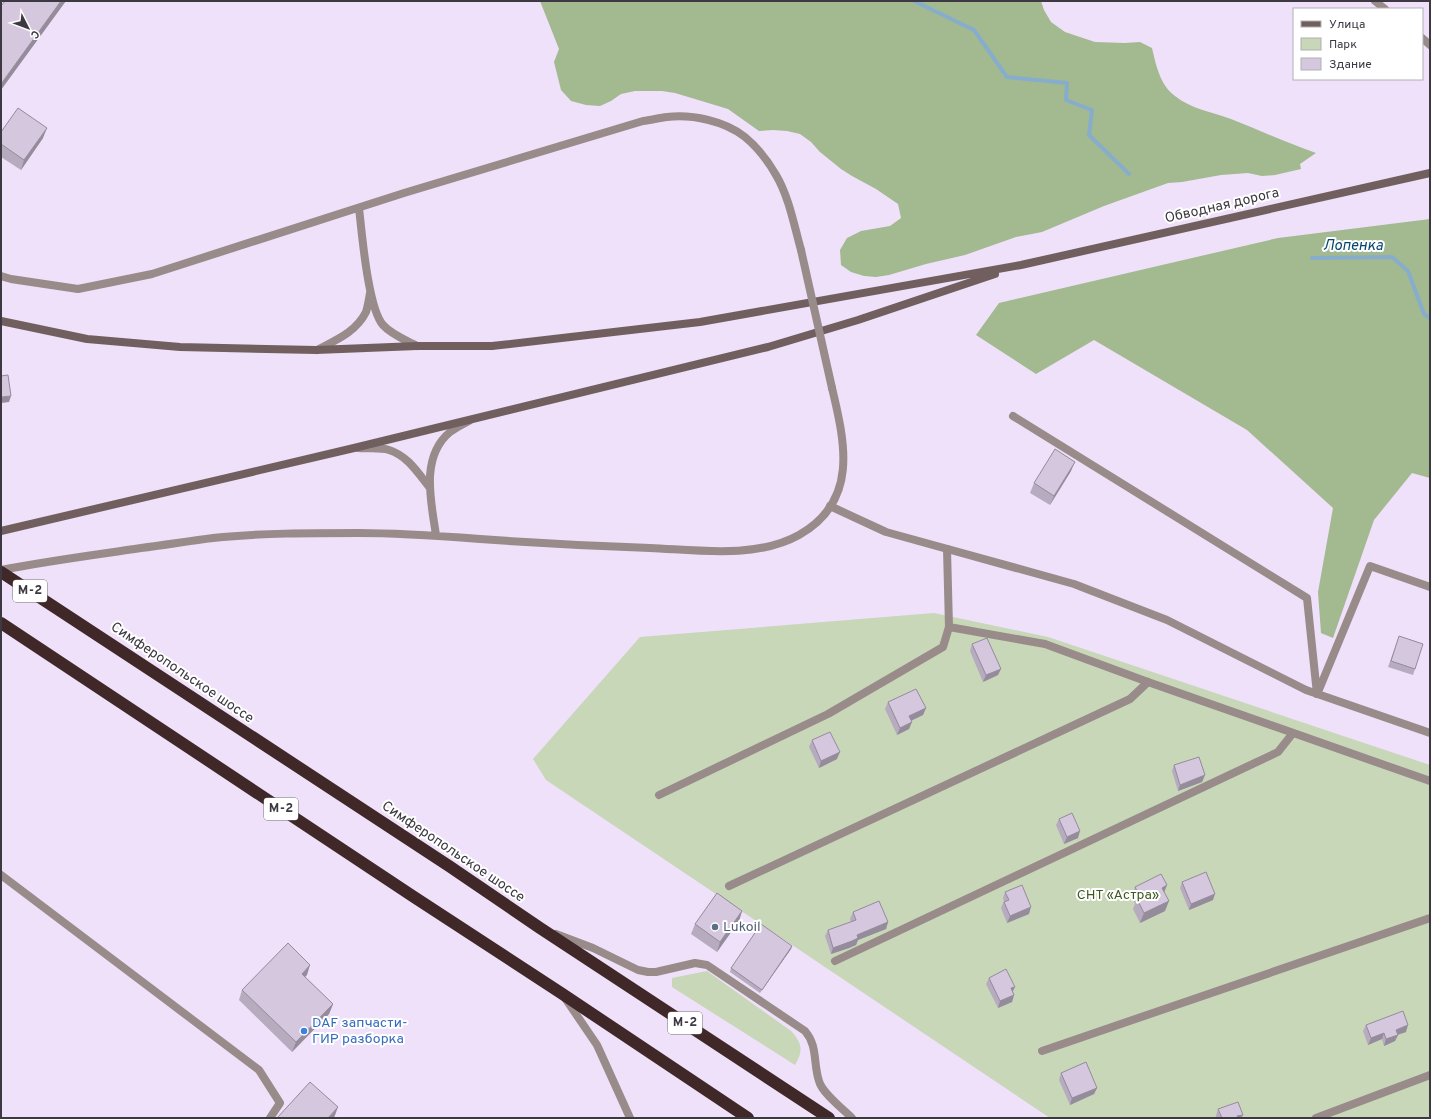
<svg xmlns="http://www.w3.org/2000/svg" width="1431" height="1119" font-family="Overpass,sans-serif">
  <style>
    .green { fill: #c7d7b8 }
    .forest { fill: #a3b990 }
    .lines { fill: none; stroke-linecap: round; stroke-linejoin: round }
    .stream { stroke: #87adcd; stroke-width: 4 }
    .service { stroke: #988b8a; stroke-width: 8 }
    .minor { stroke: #988b8a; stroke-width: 8 }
    .tertiary { stroke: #988b8a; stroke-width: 8 }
    .secondary { stroke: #715f5f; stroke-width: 8 }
    .motorway { stroke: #3f2827; stroke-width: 12 }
    .tertiary-bridge { stroke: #988b8a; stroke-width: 8 }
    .wall { fill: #b6abbf }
    .shaded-wall { fill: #948b9b }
    .building { fill: #d4c7de; stroke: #948b9b }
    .service-dot { fill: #5c6f8a; stroke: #fff; stroke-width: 1.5 }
    .shop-dot { fill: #3f7fe0; stroke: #fff; stroke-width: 1.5 }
    .labels { text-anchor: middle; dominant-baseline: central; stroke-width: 4; stroke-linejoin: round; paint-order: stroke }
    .shield { fill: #fff; stroke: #77747a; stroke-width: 1 }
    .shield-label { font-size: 13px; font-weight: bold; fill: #3d3841 }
    .street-label { font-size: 14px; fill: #3d3841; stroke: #fff }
    .park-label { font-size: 14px; fill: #3e591e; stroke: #fff }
    .service-label { font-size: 14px; fill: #4e5e75; stroke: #fff; text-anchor: start }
    .shop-label { font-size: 14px; fill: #366cbe; stroke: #fff; text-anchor: start }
    .water-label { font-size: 15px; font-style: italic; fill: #034770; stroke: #fff }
  </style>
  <rect width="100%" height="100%" fill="#eee1f9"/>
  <path class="green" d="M934,613L1048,637L1430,765V1118H1050L546,780L533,759L640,637Z
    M707,971L791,1031C803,1044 803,1051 795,1065L672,987V978Z"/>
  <path class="forest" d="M540,1H1041L1044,10L1051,22L1065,32L1095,42L1125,43L1140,42L1152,48C1156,65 1160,85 1175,96C1191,109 1212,112 1231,119C1259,130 1287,143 1316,153L1300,164L1301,169L1275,175L1262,176L1248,173L1221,175L1182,182L1168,183L1104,206L1042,232L1016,237L965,255L926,264L889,275L876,277L864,276L851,272L841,265L840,250L847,238L861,231L890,226L901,218L898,204L876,189L852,176L841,169L820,152L811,142L800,134L787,131L773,130L759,131L728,109L675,93L662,91H635L621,94L611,101L600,106L586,105L571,101L561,90L554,62L559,49Z
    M1430,219V478L1412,473L1374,520L1333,638L1321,633L1318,592L1333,508L1247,430L1094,340L1036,374L976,335L999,303L1278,238Z"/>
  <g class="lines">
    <path class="stream" d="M914,1L974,30L1007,77L1067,83L1066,100L1092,110L1089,135L1129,174
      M1312,258L1392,257L1408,271L1424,314L1430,318"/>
    <path class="service" d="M949,627L1045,644L1148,682L1430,781
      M659,795L828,714L943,647L949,627L947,549
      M1,875L259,1070L280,1103L270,1118
      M729,886L1130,699L1148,682
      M556,934L593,948L638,970L648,972H656L695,963L707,965L805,1031C818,1046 813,1063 819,1081C822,1093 843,1109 852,1118
      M835,961L1278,752L1293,733
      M565,998L597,1045L630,1118
      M1042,1051L1430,918
      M1316,1118L1430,1075"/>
    <path class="minor" d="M1375,1L1385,9
      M1422,38L1430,45
      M1013,416L1307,598L1317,694
      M830,506L886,532L1074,584L1167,620L1306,690L1430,733
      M1318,692L1370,566L1430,587"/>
    <path class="tertiary" d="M359,208C362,234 368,308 383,325C392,335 406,340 417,346
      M1,276L11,279L78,289L152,274L404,193L643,121C651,120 659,118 667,117C692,114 725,121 745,137C757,147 768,161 776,175C789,197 794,225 801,250
      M317,350C336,340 356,332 366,312C368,306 369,299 370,293
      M358,448C368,449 380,447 389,450C408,456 418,473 430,488
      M436,535C431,501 420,457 450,432C456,428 463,424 469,421
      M1,570C47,561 94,555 141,548C165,545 189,541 213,538C261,533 310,533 359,533C399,533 440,536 480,539C537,543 594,546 650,548C697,550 756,559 799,535C859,501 845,443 832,388"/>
    <path class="secondary" d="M1,321L87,339L180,347L316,350L417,346H492L700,322L1021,265L1430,173
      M1,531L354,448L768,347L858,320L995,274"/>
    <path class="motorway" d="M1,572L449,866L540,928L829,1118
      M1,623L414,897L561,993L748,1118"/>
    <path class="tertiary-bridge" d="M801,250L832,388"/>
  </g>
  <path class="wall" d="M1,132L43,138L21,170L1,157Z
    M1071,471L1050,505L1030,493L1034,483Z
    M1399,636L1415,669L1413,675L1388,667Z
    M972,644L998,675L983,682L970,651Z
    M888,702L926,708L923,715L911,721L909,729L897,735L885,709Z
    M812,740L837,759L819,768L809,747Z
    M1174,765L1205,775L1202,782L1178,791L1172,771Z
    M1059,819L1078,838L1064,844L1056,825Z
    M1182,882L1213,900L1189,910L1180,888Z
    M1167,885L1164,892L1165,911L1140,923L1133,909L1135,904L1132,897L1135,887Z
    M1005,892L1029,914L1007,923L1001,908L1004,901L1003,898Z
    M742,911L739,921L717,952L691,934L695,924Z
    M853,912L888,922L886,929L858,940L856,945L849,948L831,954L825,936L828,930L851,922L850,919Z
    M792,946L791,949L760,993L730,972L731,968Z
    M307,975L305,977L333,1004L329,1014L292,1052L239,1000L242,990Z
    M989,978L1013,992L1014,995L1012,1002L998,1008L986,984Z
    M1366,1025L1406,1032L1398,1035L1395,1041L1384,1046L1382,1039L1368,1045L1363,1031Z
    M1061,1073L1097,1088L1094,1094L1070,1105L1059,1080Z
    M1218,1109L1241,1118H1217L1216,1116Z"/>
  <path class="shaded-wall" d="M61,1H66L1,90V84Z
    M47,128L43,138L21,170L24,160Z
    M11,396L9,402L1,403V397Z
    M1075,462L1071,471L1050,505L1054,496Z
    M1001,669L998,675L983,682L986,675Z
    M926,708L923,715L906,723L909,716Z
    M912,722L909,729L897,735L900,728Z
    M840,752L837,759L819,768L821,761Z
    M1205,775L1202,782L1178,791L1180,785Z
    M1080,831L1078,838L1064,844L1067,837Z
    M1167,885L1163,895L1162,888Z
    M1215,894L1213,900L1189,910L1191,904Z
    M1169,901L1165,911L1140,923L1144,913Z
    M1031,907L1029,914L1007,923L1010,916Z
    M742,911L739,921L717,952L720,942Z
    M888,922L886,929L858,940L856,945L849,948L831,954L833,948L857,935Z
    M792,946L791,949L760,993L762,990Z
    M310,965L307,975L298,983L302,974Z
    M1015,987L1012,993L1011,988Z
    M1014,995L1012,1002L998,1008L1000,1001Z
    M333,1004L329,1014L292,1052L296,1042Z
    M1408,1025L1406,1032L1393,1036L1396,1030Z
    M1384,1033L1382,1039L1368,1045L1371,1038Z
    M1398,1035L1395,1041L1384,1046L1386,1039Z
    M1097,1088L1094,1094L1070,1105L1072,1098Z
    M338,1107L334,1118H328Z
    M1243,1115L1241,1118H1237V1116Z"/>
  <path class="building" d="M5,1H61L1,84V6Z
    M18,108L47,128L24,160L1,144V132Z
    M8,375L11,396L1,397V376Z
    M1055,449L1075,462L1054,496L1034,483Z
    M1399,636L1423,644L1415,669L1391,661Z
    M987,638L1001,669L986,675L972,644Z
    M916,689L926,708L909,716L912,722L900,728L888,702Z
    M830,732L840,752L821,761L812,740Z
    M1199,757L1205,775L1180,785L1174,765Z
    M1072,813L1080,831L1067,837L1059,819Z
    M1206,872L1215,894L1191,904L1182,882Z
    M1161,874L1167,885L1162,888L1169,901L1144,913L1137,899L1140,897L1135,887Z
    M1022,885L1031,907L1010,916L1004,902L1009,900L1005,892Z
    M717,893L742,911L720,942L695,924Z
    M879,901L888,922L857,935L858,938L852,941L833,948L828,930L856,920L853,912Z
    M761,924L792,946L762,990L731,968Z
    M288,943L310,965L302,974L333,1004L296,1042L242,990Z
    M1006,969L1015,987L1011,988L1014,995L1000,1001L989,978Z
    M1403,1011L1408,1025L1396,1030L1398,1035L1386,1039L1384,1033L1371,1038L1366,1025Z
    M1086,1062L1097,1088L1072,1098L1061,1073Z
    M310,1082L338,1107L328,1118H277Z
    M1238,1102L1243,1115L1237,1116L1238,1118H1222L1218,1109Z"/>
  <circle class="service-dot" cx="715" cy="927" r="4"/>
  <circle class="shop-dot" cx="304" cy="1031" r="4"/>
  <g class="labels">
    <g class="shield">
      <rect x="13" y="580" width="34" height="22" rx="3"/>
      <rect x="264" y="798" width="34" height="22" rx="3"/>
      <rect x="668" y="1012" width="34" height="22" rx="3"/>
    </g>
    <g class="shield-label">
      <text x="30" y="591">М-2</text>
      <text x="281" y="809">М-2</text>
      <text x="685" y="1023">М-2</text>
    </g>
    <g class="street-label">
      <text transform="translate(1222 206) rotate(-13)">Обводная дорога</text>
      <text transform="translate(182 673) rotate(34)">Симферопольское шоссе</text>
      <text transform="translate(453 852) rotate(34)">Симферопольское шоссе</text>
    </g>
    <g class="park-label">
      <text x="1118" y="895">СНТ «Астра»</text>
    </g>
    <g class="service-label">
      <text x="723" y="927">Lukoil</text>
    </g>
    <g class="shop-label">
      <text x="312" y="1023">DAF запчасти-<tspan x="312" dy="16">ГИР разборка</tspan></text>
    </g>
    <g class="water-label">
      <text x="1353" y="246">Лопенка</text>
    </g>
  </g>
  <rect width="1431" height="1119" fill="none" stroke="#3d3841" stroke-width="4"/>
  <rect x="1293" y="8" width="130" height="72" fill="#ffffff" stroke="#b1afb3"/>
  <rect x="1301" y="21" width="20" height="6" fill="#715f5f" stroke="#b1afb3"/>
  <text x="1329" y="28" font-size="12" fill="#3d3841">Улица</text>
  <rect x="1301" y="38" width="20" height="12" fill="#c7d7b8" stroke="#b1afb3"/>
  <text x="1329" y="48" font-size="12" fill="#3d3841">Парк</text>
  <rect x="1301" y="58" width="20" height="12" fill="#d4c7de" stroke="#b1afb3"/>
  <text x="1329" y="68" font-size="12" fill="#3d3841">Здание</text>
  <g transform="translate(28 28) rotate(132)" stroke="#ffffff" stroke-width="3" paint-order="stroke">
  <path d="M0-3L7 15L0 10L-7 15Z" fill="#3d3841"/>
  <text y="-6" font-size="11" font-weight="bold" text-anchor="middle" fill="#3d3841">С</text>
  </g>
</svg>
